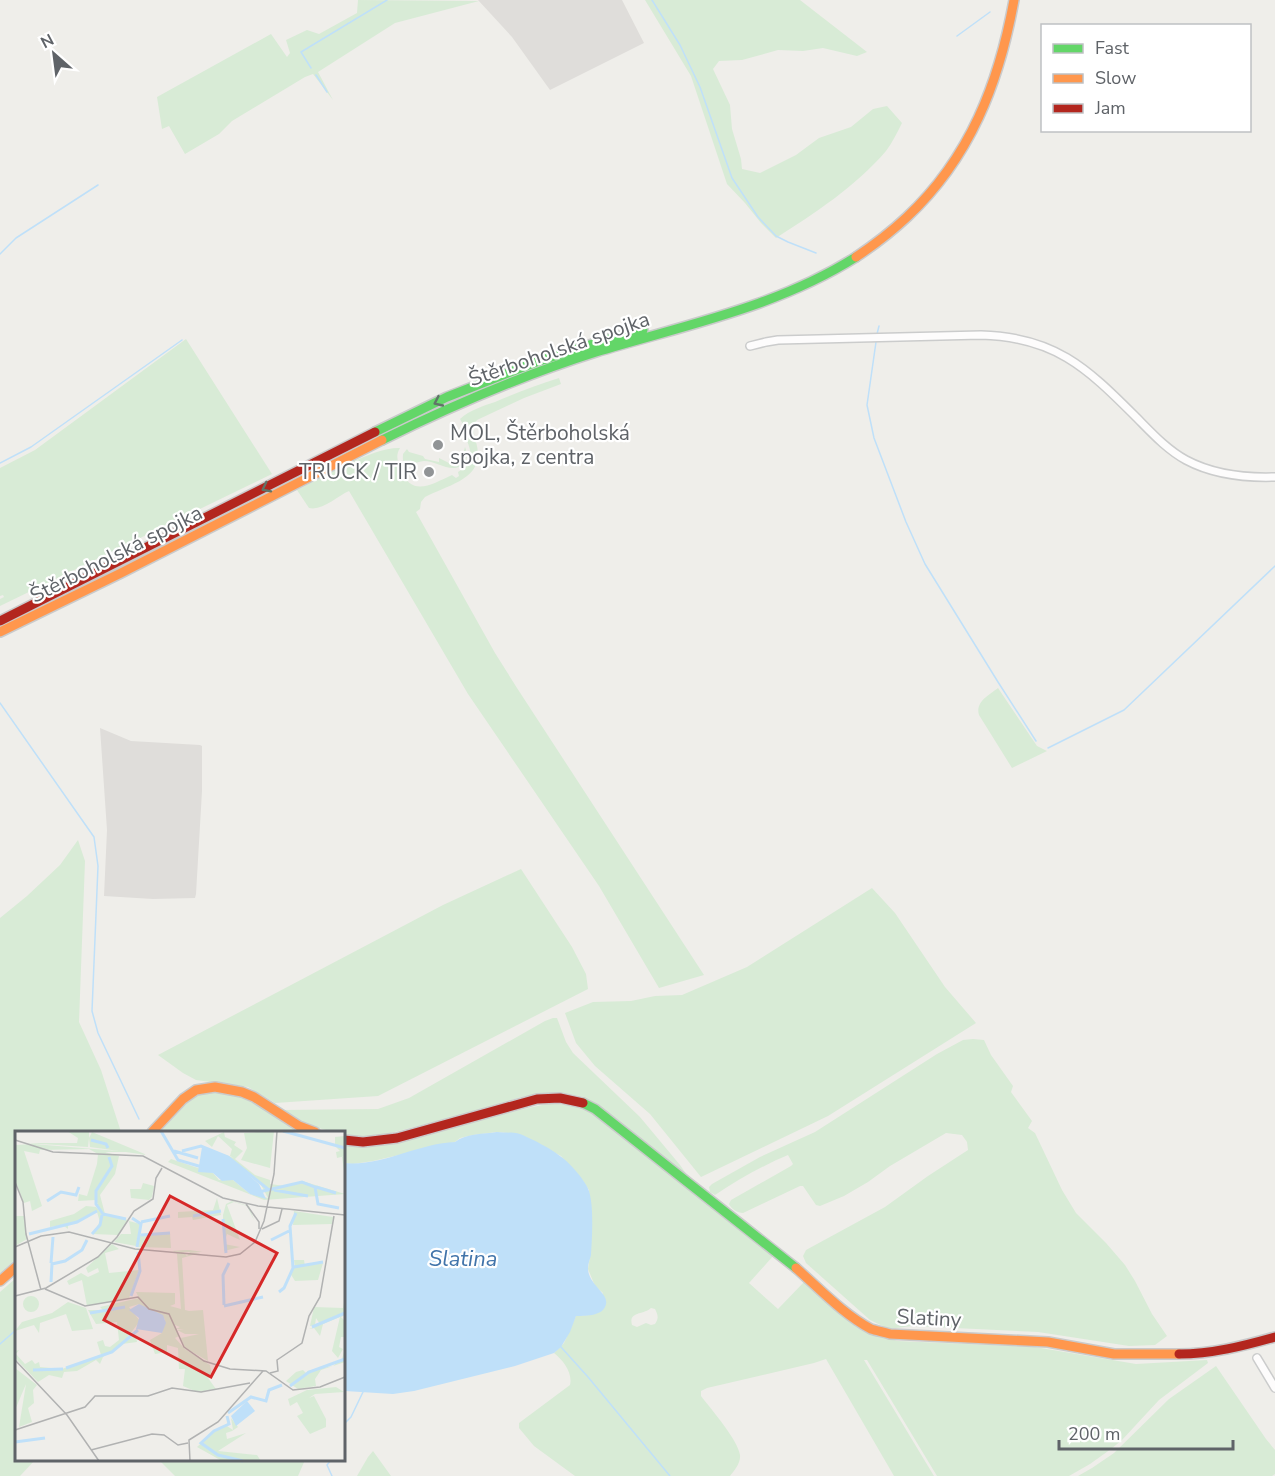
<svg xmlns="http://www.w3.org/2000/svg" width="1275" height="1476" font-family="'Nunito Sans',sans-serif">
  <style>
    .industrial { fill: #dfddda }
    .green { fill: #d8ebd6; fill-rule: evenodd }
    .water { fill: #bfe0f9 }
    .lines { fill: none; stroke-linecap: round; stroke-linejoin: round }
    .stream { stroke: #bfe0f9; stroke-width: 1.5 }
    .street-casing { stroke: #cbcccc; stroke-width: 10 }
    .fast-casing { stroke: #cacacb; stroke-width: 12 }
    .slow-casing { stroke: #cacacb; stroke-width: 12 }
    .jam-casing { stroke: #cacacb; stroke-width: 12 }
    .street { stroke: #fdfcfc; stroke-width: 7 }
    .fast { stroke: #63d668; stroke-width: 9 }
    .slow { stroke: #ff974d; stroke-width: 9 }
    .jam { stroke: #b3261e; stroke-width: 9 }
    .oneway { stroke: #607468 }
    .poi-dot { fill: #919496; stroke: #fff; stroke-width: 2 }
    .labels { text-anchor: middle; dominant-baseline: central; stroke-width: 4.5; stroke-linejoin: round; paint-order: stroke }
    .street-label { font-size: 21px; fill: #5f6368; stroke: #fff }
    .poi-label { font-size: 21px; fill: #5f6368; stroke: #fff; text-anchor: start }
    .water-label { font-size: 22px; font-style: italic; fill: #4174aa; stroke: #fff }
    .inset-river { fill: none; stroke: #bfe0f9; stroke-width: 3 }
    .inset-road { fill: none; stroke: #b1b2b2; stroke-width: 1.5 }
    .view { fill: #d62828; fill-opacity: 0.15; stroke: #d62828; stroke-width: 3 }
    .inset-edge { fill: none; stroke: #5f6368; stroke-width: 3 }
  </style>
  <rect width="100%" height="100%" fill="#efeeea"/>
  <path class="industrial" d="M478,0H622L644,43L550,90L512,37Z
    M100,728L131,741L200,745L202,746V791L196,894L195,898L153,899L104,896L107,830Z"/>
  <path class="green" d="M358,0L479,1L395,23L318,72L333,100L313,74L305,77L232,121L219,134L185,154L169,126L162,129L157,97L271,34L287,57L290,53L286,40L307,30L319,34L357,13Z
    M645,0H800L867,52L857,56L823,48L803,51L778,50L742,60L719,61L713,69L730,105L732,129L741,159L742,169L760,173L796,155L819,138L851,127L873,109L887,106L902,123C897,133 892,143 886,151C855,187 815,213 776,238L761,223L745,203L727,184L691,76Z
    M186,339L272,474L0,606V599L4,597L3,595L0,596V468L35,450Z
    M559,378L561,384L524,398L477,420C471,429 474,433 476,442C487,479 449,484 425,497L421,502L420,509L416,512L495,653L517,688L704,975L659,988L599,886L468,694L349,491C337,496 323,511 309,508L297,490C324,477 372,447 400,448C395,456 398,462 401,470C412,498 432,484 452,475L456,478L459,476L458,472C477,462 471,450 464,434L467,432L460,419C470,410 483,406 495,402C516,393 537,385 559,378Z
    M465,447C467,452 468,457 465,461C455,477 438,461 424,461C419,461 411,466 405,463C402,460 403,458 403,454L407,449L409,452L423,456L425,459L439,462V458L449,463L455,464L461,461Z
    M998,688L1037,746L1047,751L1012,768L979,715C975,702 989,695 998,688Z
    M78,840L85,861L79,1022L101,1070L121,1132H16V1259L0,1273V918L27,896L60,865Z
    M521,869L572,947L586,974L588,989L378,1096L275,1103L248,1087L196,1080L183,1073L158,1055L443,905Z
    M872,888L895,913L945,987L976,1023L828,1116L701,1177L650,1114L595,1066L576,1043L565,1013L593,1002L631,1001L655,996L682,995L747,967Z
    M553,1018H557L566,1042L573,1053L640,1117L680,1165L692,1182L617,1119L584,1097L574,1095L562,1093L537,1095L521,1097L461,1115L379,1136L368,1137L346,1135L344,1134V1132C321,1132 301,1122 282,1110L378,1109L409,1098L545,1021Z
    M973,1039L984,1040L991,1055L1013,1086L1011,1092L1032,1121L1028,1128L1035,1133L1062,1190L1076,1213L1106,1243L1125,1265L1135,1281L1152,1314L1167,1336L1155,1345L1129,1346L1038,1332L912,1326L889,1329L870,1320L806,1263L803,1256L806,1250L885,1207L928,1176L968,1150L967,1142L962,1135L946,1133L890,1166L868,1182L844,1196L820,1206L816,1205L803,1186H800L743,1213C738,1213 731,1209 729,1204L731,1200L791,1166L793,1164L788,1155C762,1166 739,1179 715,1195L710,1192L709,1187L712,1184L760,1157L815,1132L937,1054L963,1040Z
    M215,1091L236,1095L252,1101L300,1132H160L187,1103L200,1094Z
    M551,1103L581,1107L598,1117L774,1255L749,1283L778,1309L804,1282L845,1318L874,1335L898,1341L1035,1347L1136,1364L1207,1360L1208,1363L1159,1400L1122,1440L1111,1449L1090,1464L1069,1476H937L867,1360H864L934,1476H894L826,1359L814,1363L707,1388L701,1391V1396C711,1409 738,1440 740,1455C741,1463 734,1471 730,1476H575L534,1446L519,1428V1423L570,1385C573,1373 563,1360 554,1353L564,1343L576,1316L589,1315L603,1293L595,1286L588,1269L590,1256L589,1190L583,1181L561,1156L518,1134L497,1132L473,1135L460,1138L455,1142L373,1161L353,1164L344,1163V1145C385,1151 426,1135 466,1124C494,1116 523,1109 551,1103ZM651,1308L655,1309C658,1315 659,1318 655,1324L651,1325L646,1323L637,1327L632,1325C628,1311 644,1315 651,1308Z
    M16,1278V1460H35L20,1476H0V1292Z
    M1216,1366L1266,1439L1275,1450V1474L1272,1476H1078L1092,1468L1114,1453L1169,1399Z
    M373,1451L391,1476H357L368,1457Z
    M159,1460H305L298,1476H175Z"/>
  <path class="water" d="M497,1132C504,1133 513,1132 520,1134C530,1138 552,1149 560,1156C569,1162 586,1181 589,1191C594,1207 592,1238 591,1255C590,1259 588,1264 588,1268C588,1286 612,1294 605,1307C601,1316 584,1316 576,1316L570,1332L561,1347L554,1353L515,1366L414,1391L393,1394L345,1391L344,1389V1163C381,1167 419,1143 455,1142C467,1133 483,1134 497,1132Z"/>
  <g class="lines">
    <path class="stream" d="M652,0L680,45L700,87L732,178L758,217L776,236L788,242L816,253
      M957,36L990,12
      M311,68L301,52L387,0
      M316,75L327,92
      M0,254L16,238L98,185
      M877,334L879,326
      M876,342L867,405L874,438L906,522L925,564L998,682L1036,741
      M0,463L31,447L182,340
      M0,703L94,837L98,866L92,1011L98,1033L139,1119
      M1048,748L1124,710L1275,566
      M0,1344L16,1330
      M561,1347L588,1377L670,1476
      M344,1424L351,1417L363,1392
      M331,1460L327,1465L332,1476"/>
    <defs>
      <path id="street" d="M750,346L766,342L778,340L981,335C1054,337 1086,367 1134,415C1151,432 1166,449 1186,460C1214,475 1244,478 1275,477
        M1257,1358L1275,1388"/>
      <path id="fast" d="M375,432L447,397L536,362L602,341L643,330
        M382,440C453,405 520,376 596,352C685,325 777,307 856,257
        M583,1103L595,1109L796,1268"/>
      <path id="slow" d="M856,257C874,245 891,232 907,217C970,158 999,83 1014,0
        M0,632L121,573L382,440
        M152,1132L183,1099L196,1090L215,1087L242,1092L254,1097L299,1126L315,1132
        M796,1268C820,1289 843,1314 871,1329C877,1331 884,1332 890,1334L1048,1342L1114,1354H1179
        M0,1281L16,1267"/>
      <path id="jam" d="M0,621L375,432
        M344,1140L363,1142L397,1138L537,1099L560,1098L583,1103
        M1179,1354C1212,1354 1243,1346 1275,1337"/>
    </defs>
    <use href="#street" class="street-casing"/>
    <use href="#fast" class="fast-casing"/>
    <use href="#slow" class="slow-casing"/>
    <use href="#jam" class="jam-casing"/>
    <use href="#street" class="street"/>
    <use href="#fast" class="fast"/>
    <use href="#slow" class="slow"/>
    <use href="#jam" class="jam"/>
  </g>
  <defs><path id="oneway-chevron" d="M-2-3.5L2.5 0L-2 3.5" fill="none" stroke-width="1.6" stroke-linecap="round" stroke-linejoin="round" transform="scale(1.5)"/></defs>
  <g class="oneway">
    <use href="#oneway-chevron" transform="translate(438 402) rotate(155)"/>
    <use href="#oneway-chevron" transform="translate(266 488) rotate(153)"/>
  </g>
  <g class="poi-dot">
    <circle cx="438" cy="445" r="6"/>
    <circle cx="429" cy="472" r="6"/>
  </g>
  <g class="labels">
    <g class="street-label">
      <text transform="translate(559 349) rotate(-19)">Štěrboholská spojka</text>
      <text transform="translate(116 554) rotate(-27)">Štěrboholská spojka</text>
      <text transform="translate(929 1318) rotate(3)">Slatiny</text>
    </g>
    <g class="poi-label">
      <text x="450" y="433">MOL, Štěrboholská<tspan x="450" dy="24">spojka, z centra</tspan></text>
      <text x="417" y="472" text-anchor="end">TRUCK / TIR</text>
    </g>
    <g class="water-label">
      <text x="463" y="1259">Slatina</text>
    </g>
  </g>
  <g transform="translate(15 1131)">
    <rect width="330" height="330" fill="#efeeea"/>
    <path d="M52,0H74V7L77,1L132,24L75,16L74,7L73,16L10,12H62L63,7ZM259,0L255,37L226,29L232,17L229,2ZM209,1L210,6L221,11L219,14L228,20L220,28L240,44L255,49V53L270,55L287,50L330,63L249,69L153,31L156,28L198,42L204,49H218L235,63L253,67L245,52L215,27L186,15L219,27L215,25L217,18L203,5L197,16L190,10ZM330,5V46L327,26L330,25L322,27L321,21L325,20L320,15V6ZM19,13L115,21H90L104,25L100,43L85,64L90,83L113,89L103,104L77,103L85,91L82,81L53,94V98L48,94L35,96V90L59,83L71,75L81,76L87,83L81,69L63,70L64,63L72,65L82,33L83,23L74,18L25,19L24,23L9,20L27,75L17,80L15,70L9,72L0,49V14ZM128,52L139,55L137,66L134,69L116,67L115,58H126ZM202,67L206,84L178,89L177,86L163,87V81L198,79ZM217,70L234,75L239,89L232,75L219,71L212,74L225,109L212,103L209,113L225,116L209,120L208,84L211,73ZM279,80L318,86L317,93L278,94ZM0,85H9L12,108L0,115ZM114,90L125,93L121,115L99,111L106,103H116ZM155,102L156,117L123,116L124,104ZM97,113L104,118L90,122L94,142L124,139L114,167L72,175L67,149L54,154L52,150L66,142L73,146L84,141L83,137L73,142L71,137ZM157,119H175L188,121H168L172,125L175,121L185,122L167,127L170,179L166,178L174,180L188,179L193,230L170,217L166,207L184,203H170L162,199L169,198H161L165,196L160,194L164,205L160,207L170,218L195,234L197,246L193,247L201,258L182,261L168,255L170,238H164L163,217L152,214V221L140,223L135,209L147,202L150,188L124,173L114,176L125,190L108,212L121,204L122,211L107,213L88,226L85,233L81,229L62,240L49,241L47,247L34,244L23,251L0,227V220L4,219L1,223L10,233L17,229L20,233L24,231L25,236L47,238L86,224L82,211L88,209L90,215L95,216L104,209L102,191L81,193L73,179H88L85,176L124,167L121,161L160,162V173L155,175L166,178L162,123L158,120H169ZM279,129H289L290,135L308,132L303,149L280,150L275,142L280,136ZM8 173a8 8 0 1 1 16 0a8 8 0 1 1-16 0ZM330,166V184L326,186L330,190V206H326L324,216L328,218L323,227L317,220L325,186L308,193L305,205L299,197L294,198L305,193L301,187L300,194L295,195L299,176L328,177ZM53,171L71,177L78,198L57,200L51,183L25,192L24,202L19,194L0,200L7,191L37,182ZM330,217V231L306,239L300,248L301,255L283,258L271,250L281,241L288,239L293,244L292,240L318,235L327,228ZM0,237L22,254L18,259L19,272L13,277L17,291L4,296L11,253L0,279ZM321,256L329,261L300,263L294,267L299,265L311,288V296L295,303L282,285L288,282L282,271L275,275L273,268L292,259ZM216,287L223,296L217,300L211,302L212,308L231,302L203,320L242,324L246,330H207L182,316L200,300L212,295L218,299Z" fill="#d8ebd6"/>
    <path d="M187,16L214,27L244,53L251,68L235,63L218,49L207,50L198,42L183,41ZM124,173L148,184L151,192L147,202L121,198L124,187L114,179ZM232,270L240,280L221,295L216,285Z" fill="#bfe0f9"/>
    <path class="inset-river" d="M146,0L163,29L187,36M268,0L330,17M76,9L91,13L93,17M159,20L183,27M167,20L186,15L213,26L254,59M94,26L97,35L81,60V73L88,83L111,88M301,56L321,62M259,59L293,65M244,61L287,51L300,56L303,73L324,77M32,70L46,61L61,64L64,56M178,85L206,80M117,87L126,93L122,116M208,88L211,122M126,91L155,85M14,103L62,91L82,80M77,103L85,94L87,84M126,104L155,102M256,109L274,100M36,132L38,106M279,136L308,131M36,151L37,133L50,130L67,119L72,109M264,161L269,157L278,137L275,95L281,82M116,165L125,140L123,121M209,174L208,144L214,132M209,175L248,166M75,182L110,176M297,196L330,182M51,237L97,221L123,199M18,239L48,238M275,255L294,241L330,228M213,282L236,266L251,270L254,259L267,254M212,285L214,293L199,300L186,312L203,324L228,330M0,311L30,307"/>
    <path class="inset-road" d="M0,9L38,21L128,25L208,67L243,75L330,84M0,51L8,71L11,103L26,159M231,73L244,91V98M247,98L264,90L267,78M0,116L26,105L54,101L120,118L211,126L225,123L240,111L249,90L259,43L262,0M30,158L70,175L123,166L134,178L154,183L169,216L189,230L215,238L251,240L278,259L305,256L330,246M0,165L31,157L83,126L102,106L119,80L138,68L141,47L147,37M0,229L52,284L84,330M255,242L263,240L262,229L287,212L294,185L305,166L319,85M0,299L70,276L80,265H133L157,257L186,261L235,252M76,319L137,303L149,304L163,314L173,312M175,330L174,309L203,291L248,240"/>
    <path class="view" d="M155,65L262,122L196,246L89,189Z"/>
    <rect width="330" height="330" class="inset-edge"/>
  </g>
  <rect x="1041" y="24" width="210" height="108" fill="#ffffff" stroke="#bfc1c3" stroke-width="1.5"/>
  <rect x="1053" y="44" width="30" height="9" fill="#63d668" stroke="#bfc1c3" stroke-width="1.5"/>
  <text x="1095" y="54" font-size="18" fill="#5f6368">Fast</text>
  <rect x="1053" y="74" width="30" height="9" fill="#ff974d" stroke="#bfc1c3" stroke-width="1.5"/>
  <text x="1095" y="84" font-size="18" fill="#5f6368">Slow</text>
  <rect x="1053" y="104" width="30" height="9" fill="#b3261e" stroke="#bfc1c3" stroke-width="1.5"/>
  <text x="1095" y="114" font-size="18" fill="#5f6368">Jam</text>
  <g transform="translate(54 54) rotate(332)" stroke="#ffffff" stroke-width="4.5" paint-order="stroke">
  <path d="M0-4.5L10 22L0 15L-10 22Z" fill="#5f6368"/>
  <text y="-9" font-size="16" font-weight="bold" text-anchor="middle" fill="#5f6368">N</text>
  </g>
  <path d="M1059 1440v9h174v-9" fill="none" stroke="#5f6368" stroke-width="3"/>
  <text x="1068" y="1440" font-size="18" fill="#5f6368" stroke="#ffffff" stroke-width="4.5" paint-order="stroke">200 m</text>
</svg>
